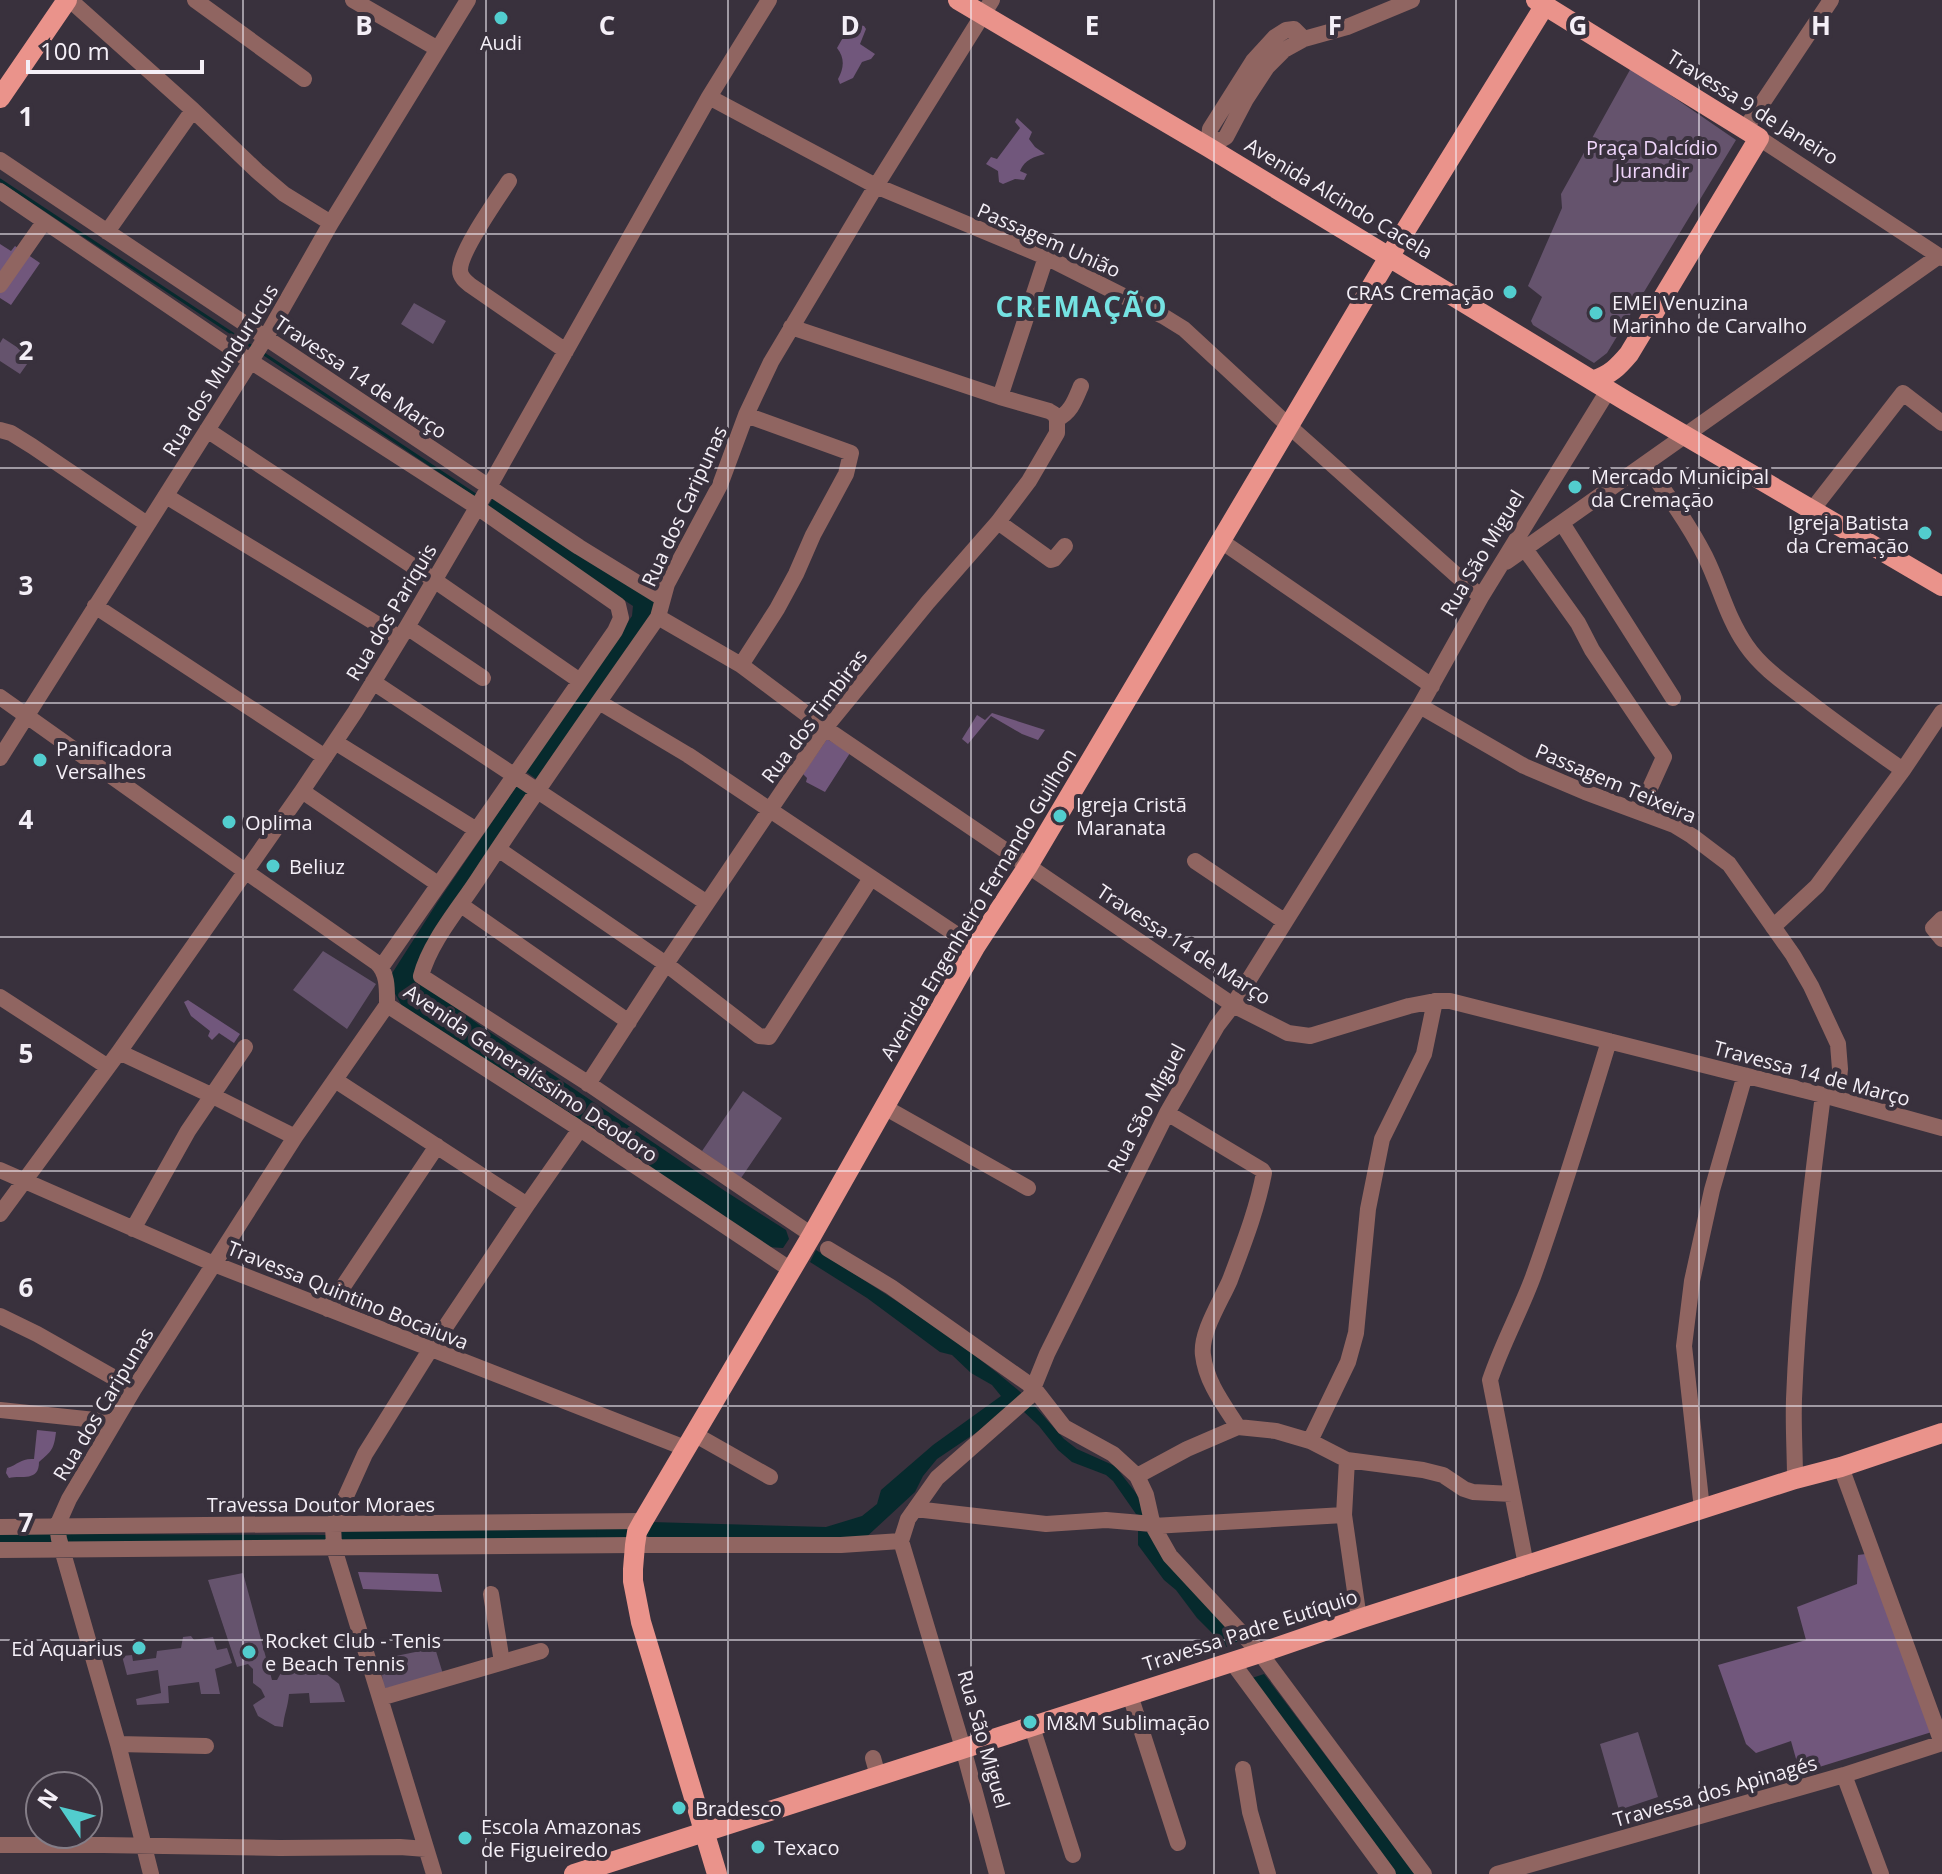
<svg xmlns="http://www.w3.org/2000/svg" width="1942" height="1874" font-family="'Open Sans',sans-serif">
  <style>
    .green { fill: #65536d }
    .forest { fill: #71577c }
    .water { fill: #062a2d }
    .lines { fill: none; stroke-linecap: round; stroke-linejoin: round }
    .stream { stroke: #062a2d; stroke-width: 3 }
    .canal { stroke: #062a2d; stroke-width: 12 }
    .minor { stroke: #906561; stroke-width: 16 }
    .major { stroke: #ea938b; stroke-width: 20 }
    .grid { fill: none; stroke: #f4eff7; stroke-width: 2; stroke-opacity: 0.55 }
    .poi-dot { fill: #52cdce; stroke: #39313d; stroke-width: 3 }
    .labels { text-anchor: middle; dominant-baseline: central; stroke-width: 8; stroke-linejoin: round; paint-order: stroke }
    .poi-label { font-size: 20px; fill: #f4eff7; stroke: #39313d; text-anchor: start }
    .street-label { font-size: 20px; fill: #f4eff7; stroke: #39313d }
    .park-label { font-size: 20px; fill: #efd5fa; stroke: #39313d }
    .district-label { font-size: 28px; font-weight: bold; letter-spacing: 2px; fill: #75e2e2; stroke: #39313d }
    .grid-label { font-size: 26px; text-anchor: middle; font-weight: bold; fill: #f4eff7; stroke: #39313d; stroke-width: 8; stroke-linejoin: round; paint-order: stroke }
  </style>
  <rect width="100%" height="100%" fill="#39313d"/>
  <path class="green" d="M1631,68L1736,140L1607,353L1594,363L1533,325L1531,321L1542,297L1528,286L1562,208L1561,194Z
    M414,303L446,321L433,344L401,324Z
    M3,338L32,357L20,374L0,361V343Z
    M323,951L376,984L347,1029L293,990Z
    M743,1091L782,1118L741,1178L702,1151Z
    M243,1573L272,1680H277L282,1671L325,1673L339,1684L345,1702L310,1703L309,1693L289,1694C288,1707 284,1714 283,1727L275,1726L258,1716L253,1705L265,1697L261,1689L253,1683V1669L248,1664L237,1667L208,1580Z
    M191,1636L194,1640L213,1637L217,1650L227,1648L232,1663L215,1669L220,1694H201L199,1682L168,1686L169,1703L137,1705L136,1699L161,1693L158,1670L127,1675L122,1656L132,1655L133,1661L156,1658L157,1651L181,1648L183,1637Z
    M435,1648L443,1674L383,1689L381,1659Z
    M1638,1732L1658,1797L1619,1810L1600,1744Z"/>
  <path class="forest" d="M856,24L864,26L866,29L860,44L875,54L871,59L862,62L853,78L840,84L838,79C844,68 845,58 837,48L845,34Z
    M1017,118L1032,132L1029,139L1035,147L1045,154C1034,157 1025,159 1020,171L1027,174L1024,180L1015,179L1003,184L999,182L998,171L986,164L991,157L997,159L1020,128L1015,122Z
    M0,244L11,251L15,246L40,263L11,305L0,298V286L7,276L0,271Z
    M992,713L1045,730L1038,740L1022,734L991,716L968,744L962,739L977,715L985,720Z
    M827,739L850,753L825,792L806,782L807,778L803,774Z
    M188,1000L240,1034L234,1043L219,1033L212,1040L208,1036L210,1031L191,1016L184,1002Z
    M37,1430L56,1432C54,1449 52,1451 39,1462C39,1482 22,1475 9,1478L6,1473L7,1468C19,1464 21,1458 34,1459Z
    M1866,1554L1935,1731L1800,1773L1791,1741L1756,1753L1746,1744L1718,1665L1806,1640L1797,1607L1857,1584L1858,1555Z
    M358,1572L438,1574L442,1592L363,1589Z"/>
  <path class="water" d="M493,498L652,596L657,607L539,781L525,771L632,616L633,606L487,508Z
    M518,784L529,792L417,970L435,992L478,1024L725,1191L786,1230L789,1239L783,1248L767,1247L402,1006L394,992L391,975L437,903Z
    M816,1250C888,1295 959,1339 1024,1395L980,1430L937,1459L923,1476L915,1492L862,1541L647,1542L651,1522L826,1527L862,1516L877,1504L881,1490L933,1445L1001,1396L992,1385L971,1373L952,1355L940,1352L867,1298L810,1262Z
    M1030,1401L1064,1439L1077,1449L1115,1466L1139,1497L1148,1518L1136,1514L1113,1481L1106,1475L1072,1462L1058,1450L1039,1426L1022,1410Z
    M618,1528L614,1542L342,1544L341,1529Z
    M1138,1531L1151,1532L1241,1640L1226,1647L1197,1618L1176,1590L1164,1580L1138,1545Z
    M70,1534L326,1535L327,1544L71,1547Z
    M1264,1674L1415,1874H1394L1249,1679Z"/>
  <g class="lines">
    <path class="stream" d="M0,180L254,348
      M264,354L477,496"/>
    <path class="canal" d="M602,1533L643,1532
      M0,1540L67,1539"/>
    <path class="minor" d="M70,0L193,110L257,171L284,194L331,223
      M195,0L304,79
      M353,0L438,49
      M709,97L876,186L1046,257L1163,316L1184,329L1290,427L1481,597
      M1745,129L1831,0
      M1759,138L1942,258
      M1208,147L1226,137L1246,99L1267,67L1284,50L1304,39L1347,27L1412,0
      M1208,147L1210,129L1253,61L1275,37L1286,30L1294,29L1304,39
      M0,160L489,487L579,547L662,598
      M509,181C498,198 460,251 460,270C460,277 465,281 470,285L566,351
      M0,191L250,361L477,507L618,605L621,618L615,631L382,966
      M107,232L193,110
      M0,285L44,222
      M791,327L1000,397L1049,411L1054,414L1057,419
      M1000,397L1046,257
      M0,430L11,433L32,446L147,524
      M207,430L434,580L580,681
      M1645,464C1667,494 1688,523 1705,556C1720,586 1727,618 1746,645C1761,667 1783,682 1804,698C1836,723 1870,747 1903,770
      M166,496L400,638
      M1812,510L1903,393L1942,423
      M998,522L1051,560L1054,559L1065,546
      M1562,523L1673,698
      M1221,541L1432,686
      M1525,549L1578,623L1592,650L1664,757L1650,788L1643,813
      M1506,562L1939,256
      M95,606L325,757
      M658,617L741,665L825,728L1233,1005L1288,1033L1310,1036L1409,1006L1435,1001H1450L1823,1095L1942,1128
      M407,627L483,678
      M741,665L777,609L796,574L813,535L846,474L851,453L746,415
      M373,682L707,903
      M0,697L245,871L377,963C388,973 387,990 387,1005
      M599,702L688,755L975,947
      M1420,706L1524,766L1585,792L1674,825L1692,836L1729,864L1793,955L1811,986L1838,1044L1840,1069L1837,1099
      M335,742L475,829
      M0,758L266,337L331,223L468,0
      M302,791L438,884
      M498,849L666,964L759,1036L769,1037L871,878
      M1195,861L1284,921
      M461,905L629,1022
      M1942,919L1933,928L1942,939
      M1773,927L1817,886L1903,770L1942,712
      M0,997L108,1067
      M387,1005L580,1129L791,1270
      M119,1052L211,1095L295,1137
      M335,1080L527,1205
      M588,1084L666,964L825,728L928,602L998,522L1029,481L1057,433V419C1071,413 1075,400 1081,386
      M886,1108L1028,1188
      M1167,1113L1262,1170L1264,1173C1257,1210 1243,1245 1230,1280C1221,1301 1200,1333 1203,1355C1206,1382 1224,1405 1238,1427
      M0,1170L214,1264L685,1448
      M0,1214L119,1052L302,791L355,712L407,627L489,487L709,97L769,0
      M133,1229L188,1131L245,1047
      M812,1235L586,1082L421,976C430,941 461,906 480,876C538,788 598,703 658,617L667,584L720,485L746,415L771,362L876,186L992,0
      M828,1249L891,1287L1033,1387L1064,1427L1113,1454L1137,1476L1146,1495L1153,1526L1170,1556L1260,1653L1424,1874
      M328,1309L437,1146
      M0,1316L37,1334L134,1389
      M0,1410L114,1422
      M694,1434L770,1477
      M1310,1441L1348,1362L1356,1333L1368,1209L1382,1139L1424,1054L1435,1001
      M1347,1460L1344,1515L1359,1619
      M1137,1476L1187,1449L1238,1427L1276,1431L1310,1441L1347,1460L1423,1470L1443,1475L1464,1489L1473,1492L1512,1494
      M1795,1479C1795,1453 1793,1426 1794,1399C1798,1298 1810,1196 1823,1095
      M915,1509L1046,1524L1106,1520L1153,1524V1526
      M1702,1509L1684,1346L1692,1281L1712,1190L1745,1075
      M1153,1526L1344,1515
      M0,1527L643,1521
      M0,1550L635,1545H841L901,1541
      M1526,1565L1490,1380C1502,1344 1520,1312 1533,1277C1561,1199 1585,1120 1609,1041
      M491,1594L502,1662
      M1232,1662L1388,1874
      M1130,1695L1178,1843
      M380,1698L541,1651
      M1032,1727L1073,1855
      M118,1744L206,1746
      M873,1758L878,1776
      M1243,1769L1250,1812L1268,1874
      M1844,1775L1881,1874
      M0,1845H103L280,1848L400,1847L426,1849
      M151,1874L118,1744L59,1539L57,1526L69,1499L134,1389L295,1137L387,1005
      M434,1874L334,1548L333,1525L365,1454L430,1350L527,1205L580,1129
      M997,1874L963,1748L901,1541L908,1519L937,1478L1030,1396L1047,1354L1167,1113L1217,1026L1233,1005L1420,706L1481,597L1609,389
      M1497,1874L1844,1775L1942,1743L1841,1467"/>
    <path class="major" d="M958,0L1208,147L1626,401L1942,586
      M1536,0L1759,138L1629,354C1618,367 1610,375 1594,380
      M0,98L67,0
      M574,1874L1260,1653L1359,1619L1795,1479L1841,1467L1942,1433
      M717,1874L641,1622L633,1581V1569L635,1545L637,1532L643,1521L812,1235L975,947L1028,866L1389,257L1545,5"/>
  </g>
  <path class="grid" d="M243,0V1874M486,0V1874M728,0V1874M971,0V1874M1214,0V1874M1456,0V1874M1699,0V1874M0,234H1942M0,468H1942M0,703H1942M0,937H1942M0,1171H1942M0,1406H1942M0,1640H1942"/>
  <g class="poi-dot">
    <circle cx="501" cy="18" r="8"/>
    <circle cx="1510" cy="292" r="8"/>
    <circle cx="1596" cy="313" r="8"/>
    <circle cx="1575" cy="487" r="8"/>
    <circle cx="1925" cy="533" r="8"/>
    <circle cx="40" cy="760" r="8"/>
    <circle cx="1060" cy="816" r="8"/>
    <circle cx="229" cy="822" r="8"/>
    <circle cx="273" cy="866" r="8"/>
    <circle cx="139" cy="1648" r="8"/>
    <circle cx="249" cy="1652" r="8"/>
    <circle cx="1030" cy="1722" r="8"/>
    <circle cx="679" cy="1808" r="8"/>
    <circle cx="465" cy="1838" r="8"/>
    <circle cx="758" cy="1847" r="8"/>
  </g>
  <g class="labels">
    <g class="poi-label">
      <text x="501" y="42" text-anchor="middle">Audi</text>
      <text x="1494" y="292" text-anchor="end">CRAS Cremação</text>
      <text x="1612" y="302">EMEI Venuzina<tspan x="1612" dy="23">Marinho de Carvalho</tspan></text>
      <text x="1591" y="476">Mercado Municipal<tspan x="1591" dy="23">da Cremação</tspan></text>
      <text x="1909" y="522" text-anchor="end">Igreja Batista<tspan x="1909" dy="23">da Cremação</tspan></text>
      <text x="56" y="748">Panificadora<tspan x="56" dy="23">Versalhes</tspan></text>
      <text x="1076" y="804">Igreja Cristã<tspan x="1076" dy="23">Maranata</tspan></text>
      <text x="245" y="822">Oplima</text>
      <text x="289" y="866">Beliuz</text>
      <text x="265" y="1640">Rocket Club - Tenis<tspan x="265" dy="23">e Beach Tennis</tspan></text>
      <text x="123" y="1648" text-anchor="end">Ed Aquarius</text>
      <text x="1046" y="1722">M&amp;M Sublimação</text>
      <text x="695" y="1808">Bradesco</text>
      <text x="481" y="1826">Escola Amazonas<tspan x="481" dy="23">de Figueiredo</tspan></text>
      <text x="774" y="1847">Texaco</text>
    </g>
    <g class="street-label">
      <text transform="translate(1753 107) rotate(32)">Travessa 9 de Janeiro</text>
      <text transform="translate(1339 198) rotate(31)">Avenida Alcindo Cacela</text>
      <text transform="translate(1049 240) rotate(24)">Passagem União</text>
      <text transform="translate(220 370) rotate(-58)">Rua dos Mundurucus</text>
      <text transform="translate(361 377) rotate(34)">Travessa 14 de Março</text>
      <text transform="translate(684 506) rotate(-65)">Rua dos Caripunas</text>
      <text transform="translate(1482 553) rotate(-59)">Rua São Miguel</text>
      <text transform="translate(391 612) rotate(-59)">Rua dos Pariquis</text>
      <text transform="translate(814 716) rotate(-53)">Rua dos Timbiras</text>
      <text transform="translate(1616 783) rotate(23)">Passagem Teixeira</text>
      <text transform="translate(978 904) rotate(-59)">Avenida Engenheiro Fernando Guilhon</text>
      <text transform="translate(1184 944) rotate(33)">Travessa 14 de Março</text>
      <text transform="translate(531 1073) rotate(34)">Avenida Generalíssimo Deodoro</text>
      <text transform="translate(1812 1073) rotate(15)">Travessa 14 de Março</text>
      <text transform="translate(1146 1108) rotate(-62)">Rua São Miguel</text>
      <text transform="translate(348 1295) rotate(22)">Travessa Quintino Bocaiuva</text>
      <text transform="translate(103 1404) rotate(-59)">Rua dos Caripunas</text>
      <text x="321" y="1504">Travessa Doutor Moraes</text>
      <text transform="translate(1250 1630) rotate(-18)">Travessa Padre Eutíquio</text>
      <text transform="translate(984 1739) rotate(74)">Rua São Miguel</text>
      <text transform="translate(1715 1791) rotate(-16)">Travessa dos Apinagés</text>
    </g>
    <g class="park-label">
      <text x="1652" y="147">Praça Dalcídio<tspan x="1652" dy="23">Jurandir</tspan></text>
    </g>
    <g class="district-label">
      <text x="1082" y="306">CREMAÇÃO</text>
    </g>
  </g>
  <g class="grid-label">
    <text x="364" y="35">B</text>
    <text x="607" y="35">C</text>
    <text x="850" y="35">D</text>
    <text x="1092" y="35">E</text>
    <text x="1335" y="35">F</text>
    <text x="1578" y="35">G</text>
    <text x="1821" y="35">H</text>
    <text x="26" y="126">1</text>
    <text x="26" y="360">2</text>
    <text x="26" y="595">3</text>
    <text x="26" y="829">4</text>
    <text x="26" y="1063">5</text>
    <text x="26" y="1297">6</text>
    <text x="26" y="1532">7</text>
  </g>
  <g transform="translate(64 1810) rotate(305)"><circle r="38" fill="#39313d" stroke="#847d87" stroke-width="2"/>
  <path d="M0-6L14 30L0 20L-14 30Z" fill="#52cdce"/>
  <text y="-12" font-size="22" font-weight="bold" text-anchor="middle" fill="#f4eff7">N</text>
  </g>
  <path d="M28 60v12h174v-12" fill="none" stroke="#f4eff7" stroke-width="4"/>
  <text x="40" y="60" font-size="24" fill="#f4eff7" stroke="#39313d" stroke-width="6" paint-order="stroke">100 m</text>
</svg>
